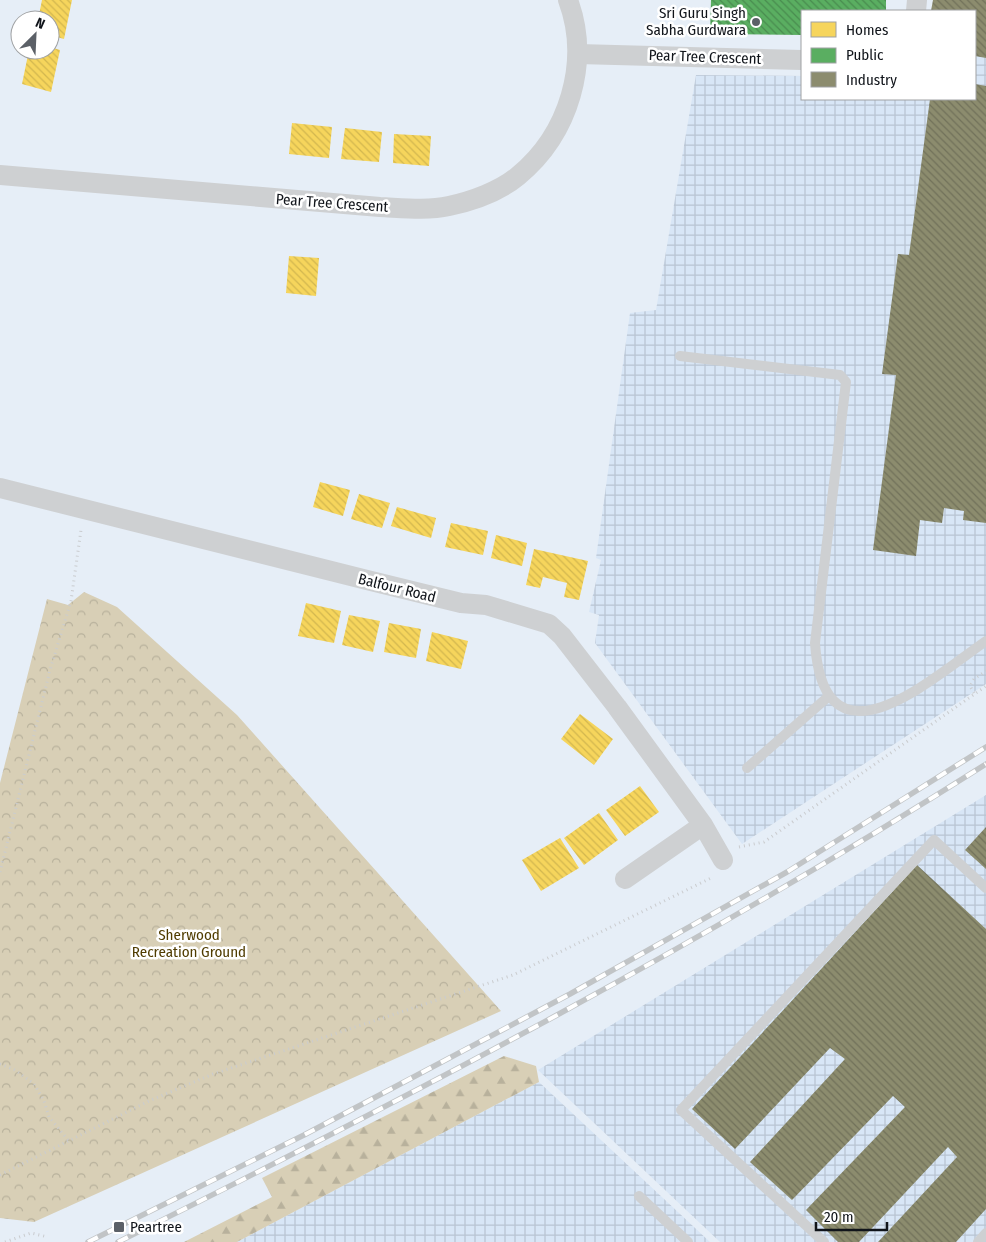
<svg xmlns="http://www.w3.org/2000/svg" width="986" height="1242" font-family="'Fira Sans Condensed',sans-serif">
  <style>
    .industrial { fill: url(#industrial-grid) }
    .forest { fill: url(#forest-firs) }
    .park { fill: url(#park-crowns) }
    .homes { fill: url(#homes-back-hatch) }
    .public { fill: url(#public-back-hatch) }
    .industry { fill: url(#industry-back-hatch) }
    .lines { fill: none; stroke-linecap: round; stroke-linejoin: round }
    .path { stroke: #cacccf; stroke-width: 3; stroke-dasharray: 1 4; stroke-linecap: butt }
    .service { stroke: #ced0d2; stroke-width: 10 }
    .minor { stroke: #ced0d2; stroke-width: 20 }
    .rail-casing { stroke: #c1c4c6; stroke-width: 5.5 }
    .rail { stroke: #fff; stroke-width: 4; stroke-dasharray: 11; stroke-linecap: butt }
    .poi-dot { fill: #5b6067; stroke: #fff; stroke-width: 2 }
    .labels { text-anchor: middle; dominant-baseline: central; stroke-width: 5; stroke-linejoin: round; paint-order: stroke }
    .poi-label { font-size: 15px; fill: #10141a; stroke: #fff; text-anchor: end }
    .street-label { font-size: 15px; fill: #10141a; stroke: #fff }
    .park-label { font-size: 15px; fill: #503c00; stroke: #fff }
  </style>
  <defs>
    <pattern id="industrial-grid" width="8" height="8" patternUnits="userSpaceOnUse" patternTransform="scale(1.25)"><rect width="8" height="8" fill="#d8e6f6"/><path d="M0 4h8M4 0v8" fill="none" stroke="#b8c4d2"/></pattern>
    <pattern id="forest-firs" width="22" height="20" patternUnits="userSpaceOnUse" patternTransform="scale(1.25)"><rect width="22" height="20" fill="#d8cfb6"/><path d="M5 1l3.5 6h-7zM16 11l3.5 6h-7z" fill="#b8b19c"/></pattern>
    <pattern id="park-crowns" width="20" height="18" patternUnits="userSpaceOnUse" patternTransform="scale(1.25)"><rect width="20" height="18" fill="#d8cfb6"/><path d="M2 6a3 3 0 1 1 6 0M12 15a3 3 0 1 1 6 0" fill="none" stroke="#b8b19c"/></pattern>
    <pattern id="homes-back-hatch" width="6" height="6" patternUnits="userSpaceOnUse" patternTransform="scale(1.25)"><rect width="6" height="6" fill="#f6d55c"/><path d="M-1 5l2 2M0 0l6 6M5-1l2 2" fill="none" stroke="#d2b64f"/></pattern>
    <pattern id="public-back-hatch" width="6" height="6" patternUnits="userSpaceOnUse" patternTransform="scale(1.25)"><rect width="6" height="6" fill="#5aae61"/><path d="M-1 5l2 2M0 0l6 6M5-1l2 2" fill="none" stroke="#498c4f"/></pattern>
    <pattern id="industry-back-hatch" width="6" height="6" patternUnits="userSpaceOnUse" patternTransform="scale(1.25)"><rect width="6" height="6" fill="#8c8c6e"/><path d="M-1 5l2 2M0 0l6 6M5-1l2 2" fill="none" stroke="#71715a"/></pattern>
  </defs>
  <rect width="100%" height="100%" fill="#e6eef7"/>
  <path class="industrial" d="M936,0H986V684L742,844L595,643L599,615L589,612L601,560L596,558L630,313L656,310L696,75L802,76V99H975V11H935Z
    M986,795V1242H720L538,1070Z
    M539,1082L710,1242H237Z"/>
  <path class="forest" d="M504,1056L536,1066L539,1082L237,1242H184L272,1197L262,1178Z"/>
  <path class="park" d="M84,592L117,607L237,715L501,1011L34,1222L0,1218V783L47,599L68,605Z"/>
  <path class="homes" d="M42,0H72L64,39L50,35V20H38Z
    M50,47L60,50L51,92L22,84L29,50H50Z
    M292,123L332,127L329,158L289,154Z
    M345,128L382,132L379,162L341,159Z
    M394,134L431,136L429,166L393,163Z
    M289,256L319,258L316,296L286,293Z
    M320,482L350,490L343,516L313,507Z
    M359,494L390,503L382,528L351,519Z
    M397,507L436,518L431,538L391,526Z
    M451,523L488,531L483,555L445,547Z
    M496,535L527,543L522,566L491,558Z
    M534,549L588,561L579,600L564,597L567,583L543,577L540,588L526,585Z
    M306,603L341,611L334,643L298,636Z
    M349,615L380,621L373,652L342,645Z
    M389,623L421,629L416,658L384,652Z
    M432,632L468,641L461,669L426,661Z
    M580,714L613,739L594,765L561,739Z
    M640,786L659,812L625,836L606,810Z
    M599,813L618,840L584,865L564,838Z
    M560,838L579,868L541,891L522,860Z"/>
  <path class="public" d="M711,0H886V11H802V35L710,34Z"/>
  <path class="industry" d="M933,0H986V58L975,56V11H931Z
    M975,84L986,86V523L963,520L964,511L944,508L942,523L920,520L916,556L873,550L896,375L882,374L898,254L909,255L930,99H975Z
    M986,827V869L965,850Z
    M917,865L986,929V1209L956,1242H878L957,1157L948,1147L859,1242H838L806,1210L905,1107L893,1096L792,1200L750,1162L845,1059L830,1048L735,1149L692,1109Z"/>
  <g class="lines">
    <path class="path" d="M974,693L970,686L974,679L986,671
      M739,847L764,842L986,686
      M0,872L50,670L71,601L81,530
      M0,1064L15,1070L34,1084L44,1101L49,1117L69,1141
      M0,1175L149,1101L213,1074L513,975L711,878
      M5,1242L31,1233L48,1237"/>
    <path class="service" d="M680,356L840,375L846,382L815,643C824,776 930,680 986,641
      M747,768L829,696
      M639,1196L688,1242
      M824,1242L681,1110L934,840L986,888
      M978,1242L986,1233"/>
    <path class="minor" d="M916,11L917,0
      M578,54L802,60
      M0,175L380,207C402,208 427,211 449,206C472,201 500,191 518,176C569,134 591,62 568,0
      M0,488L367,580L461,603L486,605L549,624L562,636L617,707L703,825L723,860
      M625,879L703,825"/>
    <defs>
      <path id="rail" d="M88,1242L304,1135L570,994L787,872L986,747
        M118,1242C414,1095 707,941 986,764"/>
    </defs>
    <use href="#rail" class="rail-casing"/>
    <use href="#rail" class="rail"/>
  </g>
  <g class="poi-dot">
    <circle cx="756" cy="22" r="5"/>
    <rect x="113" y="1221" width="12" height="12" rx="2.5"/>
  </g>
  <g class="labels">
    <g class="poi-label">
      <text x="746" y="13">Sri Guru Singh<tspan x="746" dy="17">Sabha Gurdwara</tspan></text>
      <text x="130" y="1227" text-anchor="start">Peartree</text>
    </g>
    <g class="street-label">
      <text transform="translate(705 57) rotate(2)">Pear Tree Crescent</text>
      <text transform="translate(332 203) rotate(4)">Pear Tree Crescent</text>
      <text transform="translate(397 588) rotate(14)">Balfour Road</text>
    </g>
    <g class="park-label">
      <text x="189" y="935">Sherwood<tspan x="189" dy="17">Recreation Ground</tspan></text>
    </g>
  </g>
  <rect x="801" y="10" width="175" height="90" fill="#ffffff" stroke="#9fa1a3"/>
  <rect x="811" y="22" width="25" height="15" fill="#f6d55c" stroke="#9fa1a3"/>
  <text x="846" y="35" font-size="15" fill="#10141a">Homes</text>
  <rect x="811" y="48" width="25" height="15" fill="#5aae61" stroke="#9fa1a3"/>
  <text x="846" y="60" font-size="15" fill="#10141a">Public</text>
  <rect x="811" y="72" width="25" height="15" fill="#8c8c6e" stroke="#9fa1a3"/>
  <text x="846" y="85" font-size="15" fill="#10141a">Industry</text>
  <g transform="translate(35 35) rotate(24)"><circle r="24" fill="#ffffff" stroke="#9fa1a3"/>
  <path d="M0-4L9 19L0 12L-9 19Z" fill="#5b6067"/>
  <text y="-8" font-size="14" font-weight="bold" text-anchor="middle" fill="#10141a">N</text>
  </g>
  <path d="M816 1222v8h71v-8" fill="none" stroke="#10141a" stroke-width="2.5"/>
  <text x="824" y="1222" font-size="15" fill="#10141a" stroke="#ffffff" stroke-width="4" paint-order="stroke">20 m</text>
</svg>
